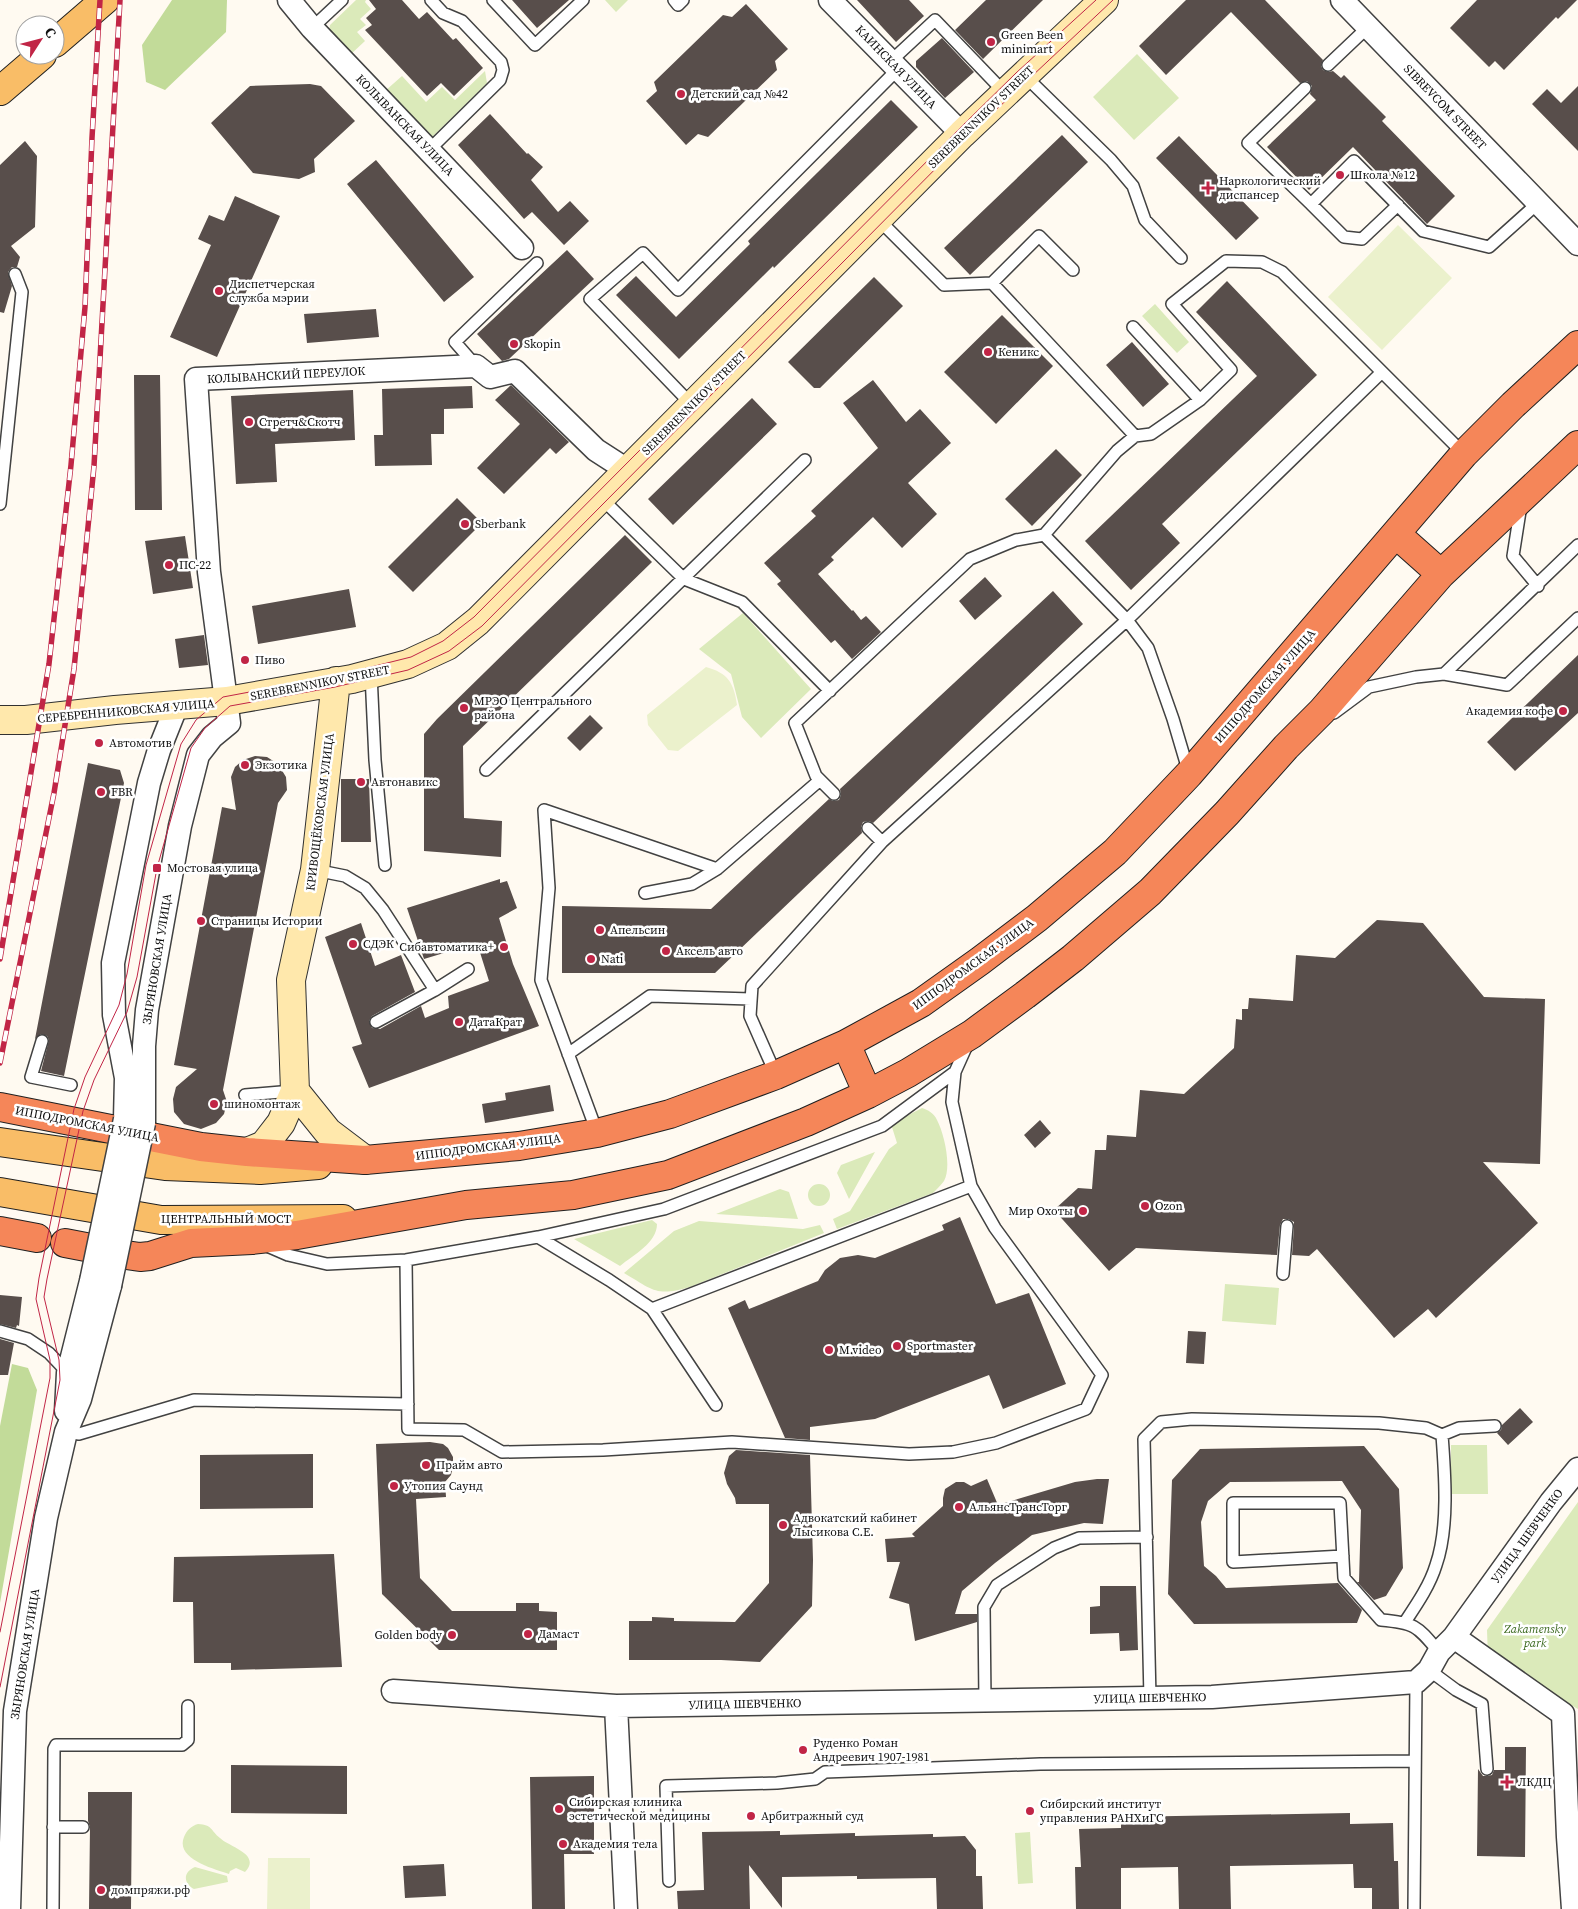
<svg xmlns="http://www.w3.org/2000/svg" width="1578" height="1909" font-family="'Source Serif 4',serif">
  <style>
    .green { fill: #dbeaba }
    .forest { fill: #c2db99 }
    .pitch { fill: #ebf1cc }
    .building { fill: #584e4b }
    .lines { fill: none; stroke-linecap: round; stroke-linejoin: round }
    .lane-casing { stroke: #424242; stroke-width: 14 }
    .street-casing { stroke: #424242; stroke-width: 25 }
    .secondary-casing { stroke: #313131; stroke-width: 30 }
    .primary-casing { stroke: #202020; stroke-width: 30 }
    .highway-casing { stroke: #202020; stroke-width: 30 }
    .lane { stroke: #fff; stroke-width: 11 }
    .street { stroke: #fff; stroke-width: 22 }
    .secondary { stroke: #ffe8ac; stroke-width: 28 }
    .primary { stroke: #f9bd67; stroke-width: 28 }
    .highway { stroke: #f58659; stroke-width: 28 }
    .tram { stroke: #c12546; stroke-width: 1 }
    .rail-casing { stroke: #c12546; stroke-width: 5.5 }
    .rail { stroke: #fff; stroke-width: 4; stroke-dasharray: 11; stroke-linecap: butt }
    .street-bridge-casing { stroke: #424242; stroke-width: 25; stroke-linecap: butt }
    .street-bridge { stroke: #fff; stroke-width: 22 }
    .poi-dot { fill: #c12546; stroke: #fff; stroke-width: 2 }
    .labels { text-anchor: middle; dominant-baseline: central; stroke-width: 5; stroke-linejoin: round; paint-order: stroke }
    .poi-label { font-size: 12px; fill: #0f0f0f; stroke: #fff; text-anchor: start }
    .street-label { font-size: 12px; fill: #0f0f0f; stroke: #fff }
    .park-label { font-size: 12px; font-style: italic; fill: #3a681e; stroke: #fff }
  </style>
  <rect width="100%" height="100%" fill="#fffaf1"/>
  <path class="green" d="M356,0H366L365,2L371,9L360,19L366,25L357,32L365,41L350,55L329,33L330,25Z
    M605,0H628L616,12Z
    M1137,54L1179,98L1134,140L1093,97Z
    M485,71L487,83L431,138L385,91L402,76L426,102L442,87L455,100Z
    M1155,304L1189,342L1177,353L1142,316Z
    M743,613L811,689L761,738L742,717L731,674L699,649Z
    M922,1108C928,1110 934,1113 937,1120C944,1133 952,1167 944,1181C941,1185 937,1189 933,1193L837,1229L833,1219L850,1211L889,1149L897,1143L891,1124Z
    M875,1152L849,1199L837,1173L841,1165Z
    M808 1195a11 11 0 1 1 22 0a11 11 0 1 1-22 0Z
    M780,1189L789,1192L798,1219L716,1214Z
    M652,1220L657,1224C657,1243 633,1255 620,1266L574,1239Z
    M699,1221L803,1229L820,1225L824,1233L690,1287C656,1297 653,1290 624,1273L674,1231Z
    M1225,1284L1279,1288L1276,1325L1222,1321Z
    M1451,1445H1487L1488,1494H1451Z
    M1578,1502V1709L1488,1658L1487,1630Z
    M198,1824C213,1825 210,1830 220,1838C229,1847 262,1854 245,1872L236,1868L230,1871L229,1874C214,1869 175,1859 184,1837C187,1830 191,1826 198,1824Z
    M1030,1832L1033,1883L1018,1884L1015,1833Z
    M195,1867L227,1876L228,1882L194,1889C183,1883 183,1872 195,1867Z"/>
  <path class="forest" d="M172,0H227L226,32L165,90L146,82L142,45Z
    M12,1364L28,1368L37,1390L0,1603V1426Z"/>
  <path class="pitch" d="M1398,225L1452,278L1382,350L1328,297Z
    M706,667C728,673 734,683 737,705L678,751L668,750L648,725L647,715Z
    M268,1858H310V1909H267Z"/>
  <path class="building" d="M369,0H402L419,19L427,12L453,40L456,38L483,68L454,96L441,83L427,96L365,30L372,25L366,18L376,9Z
    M512,0H569L537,28Z
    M857,0H909L924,16L896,42Z
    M986,0H1043L983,59L955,30Z
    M1186,0H1265L1323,60L1321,66L1323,70L1329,72L1333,71L1341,78L1344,75L1386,117L1382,121L1455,196L1427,224L1353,147L1309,190L1267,147L1316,100L1310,94L1312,86L1307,81L1300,83L1231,12L1166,75L1139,46Z
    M1477,0H1577L1558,19L1556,17L1504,70L1495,61L1489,67L1450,28Z
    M746,4L788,49L775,61L777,70L708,137L698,134L686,145L646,101L657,91L654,82L723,15L732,17Z
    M942,38L974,72L945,98L916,67V61Z
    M310,84L321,86L355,121L314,159L315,172L299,179L253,173L211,123L250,86Z
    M1578,86V151L1532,104L1547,89L1561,103Z
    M891,100L918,127L774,268L773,266L679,359L616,295L636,276L676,317L750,244L748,241Z
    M490,114L527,154L528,153L543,167L531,180L558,212L570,201L589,221L564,245L532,212L524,219L458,145Z
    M1062,135L1088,162L970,275L944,248Z
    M1179,136L1259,218L1236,240L1156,158Z
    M25,141L37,156L35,227L11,246L20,257L17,267H12L8,272L12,286L4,313L0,312V165Z
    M376,160L474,277L444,302L347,184Z
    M235,196L280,216L217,357L170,337L211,245L198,239L209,215L224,221Z
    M567,250L594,279L509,359L502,361L477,334Z
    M874,277L903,306L820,388H814L788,362Z
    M1227,281L1317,375L1162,524L1180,543L1131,590L1085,541L1257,376L1196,312Z
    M376,309L379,337L307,343L304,314Z
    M1002,315L1053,366L996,424L944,372Z
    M1132,342L1169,384L1143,407L1106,365Z
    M134,375H160L162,510H135Z
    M873,380L906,422L920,409L951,443L908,483L937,514L902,548L873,517L831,557L834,560L818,574L852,611L853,610L861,620L866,616L881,632L852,659L835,640L831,643L777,584L781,581L764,563L816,516L811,511L878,448L843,403Z
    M511,385L569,442L556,454L550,448L504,494L477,468L520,424L495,400Z
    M472,386L473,408L444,409V434H431L432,465L375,466L374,435H383L382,389Z
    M353,390L355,440L275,444L277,482L236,484L231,396Z
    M752,398L777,424L673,525L648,499Z
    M1056,449L1082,475L1032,526L1005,499Z
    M457,498L482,523L413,592L388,567Z
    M625,535L652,562L463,746L464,818L502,821L501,857L424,851V734L437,719Z
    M185,536L193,588L153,594L145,541Z
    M985,577L1002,596L975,620L959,601Z
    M349,589L356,627L258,644L252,606Z
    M1053,591L1083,624L873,823L869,821L863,822L861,827L862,833L715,973H562V906L711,909L829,799L833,801L839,800L841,795L840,789Z
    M204,635L208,665L179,668L175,639Z
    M1578,655V713L1515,771L1487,742Z
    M590,715L603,728L580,751L567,738Z
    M255,756L267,757L278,764L286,777L287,790L278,803L223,1090L227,1102L224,1114L216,1123L201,1129L184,1124L174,1112L173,1099L176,1087L197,1069L174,1065L222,807L236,810L231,777L235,767L243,760Z
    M88,763L120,770L124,783L64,1076L41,1071L49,1040L47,1036L41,1034L35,1039Z
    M341,779H369L371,842H341Z
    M500,879V883L507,881L517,908L499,918L513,964L539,1026L369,1088L352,1047L362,1044L325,937L361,923L375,966L401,955L415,992L372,1016L369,1021L372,1028L380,1029L421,1006L425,1018L449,1008L448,996L489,981L477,943L424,959L407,908Z
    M1377,920L1423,923L1484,997L1545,999L1540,1164L1483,1162L1538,1223L1436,1318L1428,1309L1394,1338L1317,1249L1309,1256L1292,1255L1294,1226V1222L1288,1219H1283L1280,1225L1277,1255L1136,1248L1109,1271L1054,1210L1078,1188L1092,1189L1095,1150H1106L1107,1135L1136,1137L1140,1090L1184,1094L1234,1048L1236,1019L1242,1020V1009H1248L1249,998L1293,1001L1296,955L1335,958Z
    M550,1085L554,1111L485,1123L482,1104L506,1100L505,1093Z
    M1040,1120L1051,1133L1035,1148L1024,1135Z
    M960,1217L996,1304L1029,1293L1066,1384L1003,1409L989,1375L875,1419L810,1427V1440L785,1438L728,1308L745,1300L749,1309L818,1281L825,1270L840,1258L858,1255L875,1258L944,1230L942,1225Z
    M0,1295L22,1297L19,1326L17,1325L16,1328L0,1324Z
    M1188,1331L1206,1332L1204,1364L1186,1363Z
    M0,1339L14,1343L8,1375H0Z
    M1520,1408L1533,1422L1508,1445L1497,1433L1501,1430L1502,1425Z
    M430,1442L443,1444L448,1448L453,1457V1466L451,1475L445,1482L446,1497L416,1499L420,1578L452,1611H516V1603H539V1611L557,1612V1650H439L382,1594L376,1444Z
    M1364,1446L1399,1489L1403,1568L1386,1596L1374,1600L1357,1582H1359L1361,1510L1342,1481L1230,1482L1208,1501L1201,1522L1204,1566L1216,1576L1226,1588L1338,1583L1362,1610L1357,1623L1194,1624L1168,1594L1172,1480L1200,1449Z
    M736,1450L810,1455L813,1560L812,1606L760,1662L721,1660H629V1621H652V1617L674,1618V1621L735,1622L769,1583V1504H736L735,1498L727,1484L724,1473L729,1456Z
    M313,1454V1508L200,1509V1455Z
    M987,1479L998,1505L1075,1482L1097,1479H1109L1103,1524L1084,1523L1032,1535L995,1563L962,1591L955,1614H977V1622L915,1641L909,1604L889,1598L900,1562H887L885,1539L915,1537L912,1534L943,1506V1498L945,1489L956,1482H964L971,1486Z
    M334,1554L342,1667L231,1670V1663H194L193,1602H173L174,1557Z
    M1100,1586H1136L1138,1650L1120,1651L1119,1633L1090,1634V1607L1100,1606Z
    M1505,1747H1526L1525,1857L1477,1856L1478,1769L1483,1776H1487L1492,1775L1494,1770H1505Z
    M231,1765L347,1766V1814L231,1813Z
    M594,1776V1854H564L565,1909H532L530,1777Z
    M88,1792H132L131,1909H89L90,1827L88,1821Z
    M1350,1813V1824L1393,1823L1394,1861H1398L1399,1909H1372V1888H1354L1353,1864L1230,1866L1231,1909H1179L1178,1867L1121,1868V1909H1076L1075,1867H1081L1079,1829L1121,1828V1817Z
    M780,1831V1835L855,1833V1836L933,1834V1837L965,1836L976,1850V1876H982L983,1909H937L936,1878L857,1879V1876L782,1877V1908L749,1865L750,1909H678L677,1891L704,1890L702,1832Z
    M444,1864L446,1896L405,1898L403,1866Z"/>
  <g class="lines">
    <defs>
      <path id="lane" d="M493,0L535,45L583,0
        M674,0L678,5L683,0
        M312,28L342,0
        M891,61L935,20L1005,93
        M1328,65L1368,27
        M1024,75L1111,160L1133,186L1145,220L1181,258
        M1305,88L1248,143L1311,204L1354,161L1423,231L1489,247L1538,203
        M429,150L500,80L503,70L501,62L462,21L443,13L431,0
        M1311,204L1344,237L1362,239L1398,205
        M878,219L944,285L992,283L1135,436
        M992,283L1039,236L1073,270
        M1133,327L1200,400
        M476,366L455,342L537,263
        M692,405L590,299L643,253L678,290L899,68
        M600,497L684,579L742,602L830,691
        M0,504L22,292L15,274
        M1521,505L1513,556L1538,586
        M1044,535L1127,620L1148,648L1173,719L1189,773
        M371,674L375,760L385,865
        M1444,674L1578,545
        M1334,713L1369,687L1416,677L1444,674L1507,685L1578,618
        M486,770L805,460
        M834,794L816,776L795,723L970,559L1016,540L1044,535L1117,451L1135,436L1151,434L1200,400L1231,370L1172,304L1226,261L1262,262L1282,272L1464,454
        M868,828L882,842
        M315,870L345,876L365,888L383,910L435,990L468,969
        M645,893L692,884L717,869L820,780
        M376,1022L435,990
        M42,1041L31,1077L71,1085
        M568,1054L650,996L751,999
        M776,1075L750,1016L752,986L882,842L1127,620L1382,372
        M245,1095L293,1091
        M597,1132L541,980L549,888L544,810L717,869
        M538,1237L664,1209L882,1126L955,1072
        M265,1245L288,1255L327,1264L406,1260L538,1237L609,1280L652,1309L716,1405
        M406,1260L408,1429L464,1430L502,1452L603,1450L732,1442L909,1454L953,1452L996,1443L1086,1409L1102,1375L995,1228L971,1186L952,1102L955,1072L968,1043
        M1283,1274L1287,1226
        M652,1309L971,1186
        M0,1331L28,1339L49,1353L68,1373
        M66,1432L79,1434L194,1400L408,1404
        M1343,1556L1233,1562V1503H1340L1344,1578L1381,1620C1416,1623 1417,1626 1439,1652
        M1405,1622C1417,1604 1430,1585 1436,1565C1449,1528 1445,1474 1442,1435
        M1429,1670L1456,1690L1482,1704L1487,1769
        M1150,1698L1144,1439L1161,1422L1192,1419L1379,1423L1426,1428L1442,1435L1459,1428L1495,1426
        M985,1702L984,1607L997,1585L1054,1548L1079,1538L1147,1537
        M53,1827H83
        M669,1881L666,1786L777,1783L815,1779L825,1772L1040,1764L1415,1761
        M53,1909L54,1749L56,1745H182L188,1740V1706
        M1414,1909L1416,1682"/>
      <path id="street" d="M289,0L312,28L522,248
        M830,0L962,134
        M1342,0L1578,244
        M125,1119L126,1078L114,1015L113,963L149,783L159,750L177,705
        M144,1123V1046L147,1010L180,826L198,755L212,737L229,723L209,572L196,379L476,366L490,377L515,371L596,450L627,470
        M66,1411L68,1373L91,1281
        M1454,1637L1563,1714L1568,1837L1573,1909
        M393,1691L616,1706L1212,1697L1416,1682L1429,1670L1439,1652L1454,1637L1551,1502L1578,1469
        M616,1706L626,1909
        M9,1909L15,1711L46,1518L66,1432L80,1399L110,1286"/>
      <path id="secondary" d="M0,720H26L115,710L227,701L352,679L408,664L447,646L478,621L962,134L1104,0
        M295,1091L328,1132L365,1160
        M247,1152L264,1145L281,1123L295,1091L291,980L315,870L336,681"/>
      <path id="primary" d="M55,43L105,0
        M0,91L42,55
        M0,1142L165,1166L260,1170L318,1165
        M0,1192L161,1220L343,1219"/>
      <path id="highway" d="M1396,534L1441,574
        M846,1044L868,1094
        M0,1107L201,1147L247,1152L365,1160L519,1146L597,1133L670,1114L776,1075L846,1044L921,1003L980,961L1037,918L1115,852L1189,774L1464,454L1513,405L1578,345
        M0,1231L37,1238
        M65,1243L91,1248
        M126,1255L140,1257L150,1256L191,1243L252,1240L297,1235L466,1205L573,1195L668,1175L806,1122L868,1094L908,1073L972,1034L1025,995L1073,958L1150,892L1227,813L1286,747L1322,711L1441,574L1578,445"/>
    </defs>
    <use href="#lane" class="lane-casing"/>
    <use href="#street" class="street-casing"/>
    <use href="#secondary" class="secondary-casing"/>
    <use href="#primary" class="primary-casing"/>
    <use href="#highway" class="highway-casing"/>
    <use href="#lane" class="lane"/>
    <use href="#street" class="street"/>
    <use href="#secondary" class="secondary"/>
    <use href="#primary" class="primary"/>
    <use href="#highway" class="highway"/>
    <path class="tram" d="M0,1632L50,1378V1360L36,1299L39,1278L74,1109L85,1077L119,1005L127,974L146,865L181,744L196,720L223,697L335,676L411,657L443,641L474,617L958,130L1016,73L1096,0
      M0,1687L60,1380L59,1360L44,1297L47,1279L83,1111L94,1080L127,1012L137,977L157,868L191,748L205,728L230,706L335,687L408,670L449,651L482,626L966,138L1113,0"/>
    <defs>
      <path id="rail" d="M0,959L49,664L71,465L85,307L92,138L100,0
        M0,1063L54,793L74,669L94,466L120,0"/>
    </defs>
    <use href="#rail" class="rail-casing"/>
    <use href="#rail" class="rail"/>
    <defs>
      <path id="street-bridge" d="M91,1281L125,1119
        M110,1286L144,1123"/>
    </defs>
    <use href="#street-bridge" class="street-bridge-casing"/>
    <use href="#street-bridge" class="street-bridge"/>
  </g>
  <g class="poi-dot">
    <circle cx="991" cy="42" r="5"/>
    <circle cx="681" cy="94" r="5"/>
    <circle cx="1340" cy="175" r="5"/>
    <path d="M1205.5 180.5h5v5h5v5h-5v5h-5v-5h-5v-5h5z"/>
    <circle cx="219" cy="291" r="5"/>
    <circle cx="514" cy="344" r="5"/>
    <circle cx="988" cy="352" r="5"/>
    <circle cx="249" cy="422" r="5"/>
    <circle cx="465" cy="524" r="5"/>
    <circle cx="169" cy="565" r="5"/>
    <circle cx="245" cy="660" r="5"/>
    <circle cx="464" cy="708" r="5"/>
    <circle cx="1563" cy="711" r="5"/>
    <circle cx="99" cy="743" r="5"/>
    <circle cx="245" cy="765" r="5"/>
    <circle cx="361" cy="782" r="5"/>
    <circle cx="101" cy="792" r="5"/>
    <rect x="152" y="863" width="10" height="10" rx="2.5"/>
    <circle cx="201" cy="921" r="5"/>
    <circle cx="600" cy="930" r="5"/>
    <circle cx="353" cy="944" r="5"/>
    <circle cx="504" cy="947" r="5"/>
    <circle cx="666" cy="951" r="5"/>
    <circle cx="591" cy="959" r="5"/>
    <circle cx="459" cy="1022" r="5"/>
    <circle cx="214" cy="1104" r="5"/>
    <circle cx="1145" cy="1206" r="5"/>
    <circle cx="1083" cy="1211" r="5"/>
    <circle cx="897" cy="1346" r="5"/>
    <circle cx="829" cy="1350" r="5"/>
    <circle cx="426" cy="1465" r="5"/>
    <circle cx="394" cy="1486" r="5"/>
    <circle cx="959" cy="1507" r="5"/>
    <circle cx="783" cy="1525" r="5"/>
    <circle cx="528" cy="1634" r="5"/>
    <circle cx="452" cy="1635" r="5"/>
    <circle cx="803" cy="1750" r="5"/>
    <path d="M1504.5 1774.5h5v5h5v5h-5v5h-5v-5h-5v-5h5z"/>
    <circle cx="559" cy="1809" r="5"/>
    <circle cx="1030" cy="1811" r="5"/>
    <circle cx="751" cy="1816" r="5"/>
    <circle cx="563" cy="1844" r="5"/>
    <circle cx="101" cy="1890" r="5"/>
  </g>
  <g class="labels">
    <g class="poi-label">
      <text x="1001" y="35">Green Been<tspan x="1001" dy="14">minimart</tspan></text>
      <text x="691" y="94">Детский сад №42</text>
      <text x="1350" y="175">Школа №12</text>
      <text x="1219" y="181">Наркологический<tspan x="1219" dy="14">диспансер</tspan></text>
      <text x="229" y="284">Диспетчерская<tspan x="229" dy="14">служба мэрии</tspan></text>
      <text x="524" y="344">Skopin</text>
      <text x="998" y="352">Кеникс</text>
      <text x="259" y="422">Стретч&amp;Скотч</text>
      <text x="475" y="524">Sberbank</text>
      <text x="179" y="565">ПС-22</text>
      <text x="255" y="660">Пиво</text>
      <text x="474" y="701">МРЭО Центрального<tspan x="474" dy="14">района</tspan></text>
      <text x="1553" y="711" text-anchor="end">Академия кофе</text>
      <text x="109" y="743">Автомотив</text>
      <text x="255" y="765">Экзотика</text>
      <text x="371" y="782">Автонавикс</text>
      <text x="111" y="792">FBR</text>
      <text x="167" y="868">Мостовая улица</text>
      <text x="211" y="921">Страницы Истории</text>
      <text x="610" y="930">Апельсин</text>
      <text x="363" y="944">СДЭК</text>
      <text x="494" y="947" text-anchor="end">Сибавтоматика+</text>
      <text x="676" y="951">Аксель авто</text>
      <text x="601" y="959">Nati</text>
      <text x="469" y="1022">ДатаКрат</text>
      <text x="224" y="1104">шиномонтаж</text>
      <text x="1155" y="1206">Ozon</text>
      <text x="1073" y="1211" text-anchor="end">Мир Охоты</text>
      <text x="907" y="1346">Sportmaster</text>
      <text x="839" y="1350">M.video</text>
      <text x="436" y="1465">Прайм авто</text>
      <text x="404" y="1486">Утопия Саунд</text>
      <text x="969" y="1507">АльянсТрансТорг</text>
      <text x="793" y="1518">Адвокатский кабинет<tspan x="793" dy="14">Лысикова С.Е.</tspan></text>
      <text x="538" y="1634">Дамаст</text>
      <text x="442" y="1635" text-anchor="end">Golden body</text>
      <text x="813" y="1743">Руденко Роман<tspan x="813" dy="14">Андреевич 1907-1981</tspan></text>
      <text x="1518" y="1782">ЛКДЦ</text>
      <text x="569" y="1802">Сибирская клиника<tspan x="569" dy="14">эстетической медицины</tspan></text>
      <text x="1040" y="1804">Сибирский институт<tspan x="1040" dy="14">управления РАНХиГС</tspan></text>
      <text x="761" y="1816">Арбитражный суд</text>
      <text x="573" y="1844">Академия тела</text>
      <text x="111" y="1890">домпряжи.рф</text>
    </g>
    <g class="street-label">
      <text transform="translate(896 67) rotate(46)">КАИНСКАЯ УЛИЦА</text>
      <text transform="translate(1445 107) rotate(46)">SIBREVCOM STREET</text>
      <text transform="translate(981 117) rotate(-44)">SEREBRENNIKOV STREET</text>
      <text transform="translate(405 125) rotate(46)">КОЛЫВАНСКАЯ УЛИЦА</text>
      <text transform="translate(286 375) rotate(-3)">КОЛЫВАНСКИЙ ПЕРЕУЛОК</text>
      <text transform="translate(694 403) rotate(-45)">SEREBRENNIKOV STREET</text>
      <text transform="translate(320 683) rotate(-11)">SEREBRENNIKOV STREET</text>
      <text transform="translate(1265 686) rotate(-49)">ИППОДРОМСКАЯ УЛИЦА</text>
      <text transform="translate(126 711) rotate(-5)">СЕРЕБРЕННИКОВСКАЯ УЛИЦА</text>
      <text transform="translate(320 812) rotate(-83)">КРИВОЩЁКОВСКАЯ УЛИЦА</text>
      <text transform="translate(157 959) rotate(-81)">ЗЫРЯНОВСКАЯ УЛИЦА</text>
      <text transform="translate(973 964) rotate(-36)">ИППОДРОМСКАЯ УЛИЦА</text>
      <text transform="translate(87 1124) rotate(11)">ИППОДРОМСКАЯ УЛИЦА</text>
      <text transform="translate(488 1147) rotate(-7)">ИППОДРОМСКАЯ УЛИЦА</text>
      <text x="226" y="1219">ЦЕНТРАЛЬНЫЙ МОСТ</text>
      <text transform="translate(1527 1536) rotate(-54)">УЛИЦА ШЕВЧЕНКО</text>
      <text transform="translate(25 1654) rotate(-81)">ЗЫРЯНОВСКАЯ УЛИЦА</text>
      <text transform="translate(1150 1698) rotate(-1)">УЛИЦА ШЕВЧЕНКО</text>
      <text transform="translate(745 1704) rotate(-1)">УЛИЦА ШЕВЧЕНКО</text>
    </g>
    <g class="park-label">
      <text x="1535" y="1629">Zakamensky<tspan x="1535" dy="14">park</tspan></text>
    </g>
  </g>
  <g transform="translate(40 40) rotate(54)"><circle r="24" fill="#ffffff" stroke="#9f9f9f"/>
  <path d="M0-4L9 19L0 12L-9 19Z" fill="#c12546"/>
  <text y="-8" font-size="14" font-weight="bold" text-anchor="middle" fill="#0f0f0f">С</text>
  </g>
</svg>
